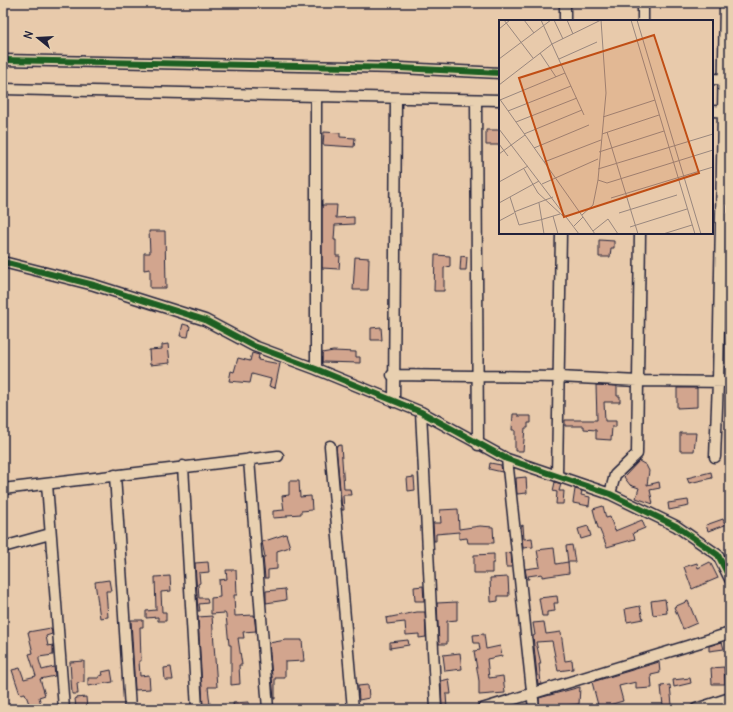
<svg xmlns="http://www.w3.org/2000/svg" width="733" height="712" font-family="Delius,sans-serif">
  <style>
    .building { fill: #d2a58e; stroke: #22223b }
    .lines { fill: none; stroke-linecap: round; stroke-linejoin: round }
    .minor-casing { stroke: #22223b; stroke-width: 13 }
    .minor { stroke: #e8d0b0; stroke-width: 10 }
    .cycleway-casing { stroke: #e8d0b0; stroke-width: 8 }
    .cycleway { stroke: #1b5e20; stroke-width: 6 }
    .inset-road { fill: none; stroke: #99877e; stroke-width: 1 }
    .view { fill: #c04e15; fill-opacity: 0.15; stroke: #c04e15; stroke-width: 2 }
    .inset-edge { fill: none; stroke: #22223b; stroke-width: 2 }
  </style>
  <rect width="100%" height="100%" fill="#e8caab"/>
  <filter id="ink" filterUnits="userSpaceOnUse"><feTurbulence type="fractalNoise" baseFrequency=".025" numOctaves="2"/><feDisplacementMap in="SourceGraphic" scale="8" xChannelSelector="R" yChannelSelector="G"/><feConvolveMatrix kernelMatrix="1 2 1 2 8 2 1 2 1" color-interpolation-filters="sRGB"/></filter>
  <g filter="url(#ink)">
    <path class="building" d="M486,130H500V145H486Z
      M324,132L340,133V137L355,138L354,147L323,145Z
      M322,205H337L336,218L354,217V224L335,225L334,240H336V256H340L339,269L322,268Z
      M149,231H165L166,288H150V269L144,270V253H150Z
      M599,240L614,241V248H611L610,257H599Z
      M435,255L450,256V266L444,268V291H434Z
      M461,256L467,257L466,270H460Z
      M355,257L369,258L368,290H353Z
      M183,324L190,326L188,337L180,336Z
      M381,327L382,340H371V328Z
      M168,344L170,363L150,365L149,350L162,349V345Z
      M333,351L356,352V357H360V363L322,362V353Z
      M252,353L259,355L258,360L280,364L275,388L269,386L271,379L252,374L250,383L229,381L231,371L234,372L238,358L250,361Z
      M596,385L617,386V396H620V402H604L605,421H616V427H612L611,440L596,439V430L584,429V426H565V420H597Z
      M677,388H697V407L677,408Z
      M513,414H518V416H531V423H528V428H525L523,451H515V430H512Z
      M680,433H696L694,451H680Z
      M341,445L344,489H350L351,495H343L344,510H342L336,446Z
      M639,461L646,465L649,471L647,485L659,482L660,488L650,490L653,504L636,498L639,488L630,485L624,477Z
      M490,463L501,465L502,472L489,469Z
      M711,472L712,478L689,483L687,478Z
      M414,477L415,490L408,491L407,478Z
      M526,477L527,493L517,494L516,478Z
      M289,481H299L300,497L311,496L312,510L301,511V514L287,515V517L273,518V511L284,510L282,496L289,495Z
      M555,482L561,484L559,491H564L563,504H556L557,492L553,491Z
      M575,489L582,491L581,495L590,497L589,506L573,503Z
      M688,500L689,506L669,510L668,503Z
      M603,506L606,518L610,517L615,531L642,520L645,528L633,533L635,539L607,547L599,528H598L593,509Z
      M458,509L459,529L480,526L493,527L494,543H468L467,538L459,539V532L436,534V541H434L433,523H441L440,510Z
      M723,519L725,525L708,531L706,525Z
      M523,525L524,539L532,538L533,547L523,548L521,526Z
      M588,526L591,536L581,539L578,529Z
      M286,534L290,547L277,551V569L268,570V578H265L263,557H265L262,542Z
      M572,545L575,562H568L566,546Z
      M554,548L556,564L568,562L569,573L542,577V574L528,576L529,579H527L525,569L540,567L537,550Z
      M511,552L512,567H506L505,553Z
      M494,554V563H492V573H474V555Z
      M208,562L209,572L199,573L200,583L198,584L199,598H207L208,603L199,604L200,611H198L195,563Z
      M710,562L718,578L692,589L684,567L697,563L698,568Z
      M226,570H236L237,595H234L235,616L254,615L256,631L243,632L244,638H238L242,665H239L240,684L231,685V645H229L226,615L225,613L211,614V598L220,597L219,580L227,579Z
      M170,576L171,591L161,592L162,612H166V621H158V617L146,618V611L156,610L155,577Z
      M508,577L509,596H498V601L491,602L490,578Z
      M109,580L111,591H106L108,617L100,618L95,582Z
      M423,586L424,601H415L414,587Z
      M285,589L286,600L266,603V591Z
      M557,596L558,603H554L555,611L547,612V616H542L539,598Z
      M665,599L667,613L653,615L651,601Z
      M688,601L697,623L683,629L674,607Z
      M457,602V620L447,621V644H439L437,603Z
      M640,606L643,619L627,622L625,609Z
      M417,612H425L426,637L419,638V634L406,635L405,622L387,624L386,618Z
      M212,616L217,687H208L210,705L203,706L198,617Z
      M131,620H143V627H140L141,661H139L140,676L149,675L150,689L135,690Z
      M544,622L546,634L561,632L565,661L572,660L573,669L558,671L552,641L536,642L541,664H539L541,684L538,685L533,636L535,635L533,623Z
      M51,628L52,634L46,636L48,646L53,645V655L39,657V660L42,670L54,667L55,676L40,679L45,695L39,697L42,709H31L25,693L20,694L12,670L20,668L24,679L36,676L29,654L33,653L28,632Z
      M484,634L486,649L500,646L502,656L487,659L489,678L503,676L505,693L479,695V681L474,651L480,650L479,643H474L473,635Z
      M286,640H302L304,661L285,662V678H275V699H274L269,643Z
      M408,640L409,645L390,648V642Z
      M722,642L724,649L709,651V646Z
      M460,653L462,669L445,671L443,655Z
      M84,661V682L77,683L78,694H72L70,662Z
      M659,662L660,673L651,675L652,688L636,689V682L619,686L623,701L609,705L610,709H599L592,682Z
      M171,667L173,680H165L164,668Z
      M724,667L725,684H712L711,668Z
      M111,670L113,682L88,686V678H99V676L103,675L102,672Z
      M690,678L691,683L674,687L673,680Z
      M449,679L451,694H446L447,709H442L441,681Z
      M368,685L369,698L359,700L358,686Z
      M670,685L672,705L663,706L661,686Z
      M580,687L579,704L540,709L539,698Z
      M86,697L87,709H76L75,698Z
      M249,702V709H234L233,703Z"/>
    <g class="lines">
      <defs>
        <path id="minor" d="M565,21V3
          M643,21V3
          M3,60L400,68L500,73
          M712,79L730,80
          M3,89L500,100
          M476,100L478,445
          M712,111L730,112
          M3,262L94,285L205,320L254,346L316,369L421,412L507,459L610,494L676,526L718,555L730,579
          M316,369V96
          M392,375L559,377L638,381L730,382
          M394,402L396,98
          M421,412L436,709
          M330,446L353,709
          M715,457L718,382L725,3
          M249,459L268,709
          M507,459L534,709
          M183,466L197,709
          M115,475L130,709
          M557,476L561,233
          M47,484L64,709
          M3,489L278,456
          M610,494L615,475L637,454L640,233
          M3,547L50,534
          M482,709L730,633
          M696,709L730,698"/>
      </defs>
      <use href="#minor" class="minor-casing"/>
      <use href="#minor" class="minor"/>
      <defs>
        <path id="cycleway" d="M3,60L400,68L500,73
          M3,262L94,285L205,320L254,346L316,369L421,412L507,459L610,494L676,526L718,555L730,579"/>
      </defs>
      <use href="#cycleway" class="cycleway-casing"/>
      <use href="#cycleway" class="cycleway"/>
    </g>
  </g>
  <g transform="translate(499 20)">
    <rect width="214" height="214" fill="#e8caab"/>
    <path class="inset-road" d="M5,0L34,38M25,0L35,13M42,0L85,95M55,0L64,19M68,0L74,14M132,0L196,214M138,0L202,214M0,9L11,0M41,33L57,57M0,39L52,0M60,39L98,22M0,65L53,24L102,0M0,78L96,214M1,80L66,53M9,91L72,66M104,97L156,80M17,102L78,78M0,109L80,214M108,112L139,214M25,114L83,90M103,114L160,95M0,124L9,136M35,128L90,105M100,132L165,111M0,134L26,115M45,142L102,120M25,149L39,173L64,196M99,149L214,114M99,160L108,163L214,130M0,162L29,146M43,164L99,139M11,177L20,205L41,200M112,178L214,147M0,183L40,161M40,183L45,214M15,192L54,177M120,193L178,175M83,195L94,185L99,160L107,73L102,0M54,196L59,214M41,200L61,194M0,201L15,193M75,206L84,197M131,207L188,189M94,211L109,199L119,214M164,214L193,205"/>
    <path class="view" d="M155,15L200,153L65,197L20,58Z"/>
    <rect width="214" height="214" class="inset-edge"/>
  </g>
  <rect width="733" height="712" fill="none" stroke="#e8d0b0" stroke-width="16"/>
  <rect x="8" y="8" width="717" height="696" fill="none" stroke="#22223b" stroke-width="1.5" filter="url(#ink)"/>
  <g transform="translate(38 38) rotate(288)" stroke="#e8d0b0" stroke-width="3" paint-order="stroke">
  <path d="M0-3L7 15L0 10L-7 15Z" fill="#22223b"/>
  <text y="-6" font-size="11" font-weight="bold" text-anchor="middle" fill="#22223b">N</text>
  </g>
</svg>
